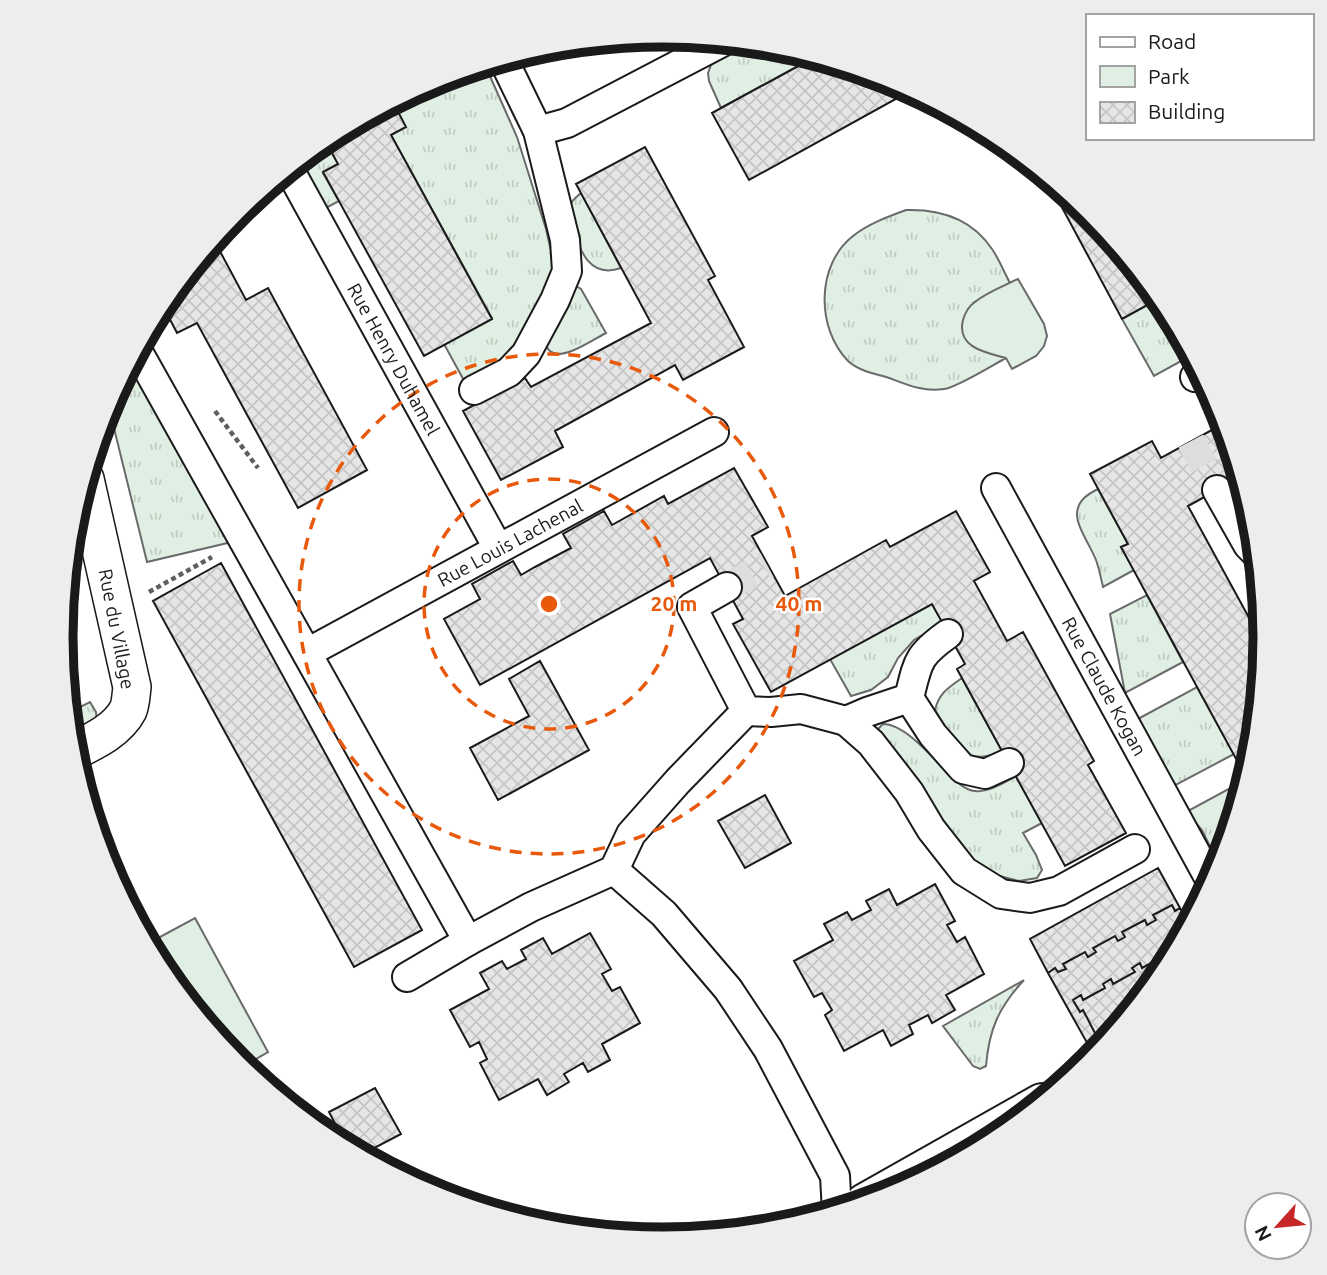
<svg xmlns="http://www.w3.org/2000/svg" width="1327" height="1275" font-family="Ubuntu,sans-serif">
  <style>
    .grass { fill: url(#grass-tufts); stroke: #6a6a6a; stroke-width: 2 }
    .park { fill: #e0efe3; stroke: #6a6a6a; stroke-width: 2 }
    .building { fill: url(#building-cross-hatch); stroke: #1a1a1a; stroke-width: 2 }
    .lines { fill: none; stroke-linecap: round; stroke-linejoin: round }
    .pedestrian-tunnel { stroke: #ddd; stroke-width: 28; stroke-dasharray: 28 14; stroke-linecap: butt }
    .pedestrian-casing { stroke: #1a1a1a; stroke-width: 32 }
    .minor-casing { stroke: #1a1a1a; stroke-width: 40 }
    .tertiary-casing { stroke: #1a1a1a; stroke-width: 42 }
    .path { stroke: #5f5f5f; stroke-width: 4.5; stroke-dasharray: 5 3.5; stroke-linecap: butt }
    .pedestrian { stroke: #fff; stroke-width: 28 }
    .minor { stroke: #fff; stroke-width: 37 }
    .tertiary { stroke: #fff; stroke-width: 38 }
    .ring { fill: none; stroke: #e8590c; stroke-width: 3.5; stroke-dasharray: 12 9 }
    .labels { text-anchor: middle; dominant-baseline: central; stroke-width: 5; stroke-linejoin: round; paint-order: stroke }
    .street-label { font-size: 19px; fill: #1a1a1a; stroke: #fff }
    .rim { fill: none; stroke: #1a1a1a; stroke-width: 9 }
    .centre { fill: #e8590c; stroke: #fff; stroke-width: 3.5 }
    .ring-label { font-size: 21px; text-anchor: middle; font-weight: bold; fill: #e8590c; stroke: #fff; stroke-width: 5; stroke-linejoin: round; paint-order: stroke }
  </style>
  <defs>
    <pattern id="grass-tufts" width="24" height="20" patternUnits="userSpaceOnUse" patternTransform="scale(1.75)"><rect width="24" height="20" fill="#e0efe3"/><path d="M3 7l-1-3M5 7V3M7 7l1-3M15 17l-1-3M17 17v-4M19 17l1-3" fill="none" stroke="#c0ccc2"/></pattern>
    <pattern id="building-cross-hatch" width="8" height="8" patternUnits="userSpaceOnUse" patternTransform="scale(1.75)"><rect width="8" height="8" fill="#e6e6e6"/><path d="M0 0l8 8M0 8l8-8" fill="none" stroke="#c5c5c5"/></pattern>
  </defs>
  <rect width="100%" height="100%" fill="#fff"/>
  <path class="grass" d="M747,43L783,47L796,67L721,108L709,81L708,73L711,65Z
    M485,65L517,137L546,229L555,269L515,356L467,386L444,344L492,318L391,135L393,102L433,81Z
    M325,140L338,164L323,173L339,201L322,210L296,163Z
    M581,193L621,268C590,279 580,251 572,227C571,223 567,216 568,211C569,203 575,198 581,193Z
    M906,210C940,209 972,219 992,249C999,259 1004,272 1010,283L973,303L983,351L1006,358C993,365 956,388 944,389C925,392 910,386 892,379C878,374 860,372 848,361C816,328 816,265 853,236C868,224 887,217 906,210Z
    M574,285L581,289L606,333C594,339 562,362 550,351C549,351 544,343 544,342Z
    M1160,298L1192,355L1154,376L1122,319Z
    M134,357L236,541L147,562L108,404Z
    M1098,489L1128,544L1121,547L1134,570L1103,587C1101,578 1099,568 1096,560C1091,547 1076,526 1077,513C1078,500 1088,494 1098,489Z
    M1147,595L1183,662L1125,693L1110,614Z
    M932,604L943,623L914,640L898,658L888,677L871,690L851,696L830,659Z
    M962,678L1002,751C964,770 948,739 935,710C939,693 948,688 962,678Z
    M1197,687L1234,754L1170,788L1136,720Z
    M90,702L96,712L97,723L71,737L68,713Z
    M883,724C905,724 932,757 948,773C955,780 964,790 975,791C989,793 1004,782 1016,776L1042,823L1023,833L1036,855L1042,870L1037,878L1019,881L996,875L971,861L876,731Z
    M1247,779L1220,867L1202,830L1186,812Z
    M1024,980C999,1007 989,1029 986,1066L980,1069L973,1066L943,1026Z"/>
  <path class="park" d="M1018,279L1044,324L1047,336L1044,346L1036,356L1012,369L1006,358C987,353 956,348 963,320C965,313 969,306 975,302C987,292 1004,286 1018,279Z
    M195,918L268,1052L242,1067L162,972L147,944Z"/>
  <path class="building" d="M815,57L894,81L912,90L749,180L712,113Z
    M393,102L406,127L391,135L492,319L424,356L323,172L338,164L325,140Z
    M645,147L715,276L708,280L744,347L683,380L675,365L555,431L563,447L501,480L463,411L525,378L531,387L651,323L576,184Z
    M1044,174L1090,212L1160,298L1122,319Z
    M214,240L246,300L268,288L367,470L298,508L197,323L177,333L162,304Z
    M1219,406L1241,477L1188,506L1265,647L1254,755L1247,779L1121,547L1128,544L1090,474L1152,441L1161,458L1221,425L1213,409Z
    M734,468L768,527L752,536L785,596L886,540L890,547L956,511L990,572L974,581L1007,641L1023,632L1094,761L1088,765L1126,833L1065,866L957,669L965,664L932,604L771,692L733,624L743,619L710,558L480,685L444,619L480,599L472,584L513,561L521,575L535,567L571,548L563,534L604,511L612,525L664,496L668,504Z
    M221,563L422,930L354,967L153,601Z
    M540,661L589,750L498,800L470,748L529,716L509,679Z
    M765,795L791,843L745,868L718,821Z
    M1158,868L1180,908L1175,911L1172,905L1153,915L1156,920L1147,925L1145,920L1122,932L1125,937L1118,941L1115,936L1093,948L1096,952L1088,957L1085,952L1063,964L1066,969L1058,972L1055,968L1048,973L1030,939Z
    M935,884L955,921L947,925L957,942L965,937L984,974L946,995L955,1010L932,1023L928,1015L909,1025L913,1034L891,1046L883,1030L844,1051L825,1015L832,1010L822,993L814,997L794,961L833,940L824,924L847,912L852,920L871,910L866,901L889,889L897,905Z
    M1172,905L1175,911L1180,908L1189,926L1177,948L1174,950L1172,946L1162,952L1164,956L1142,968L1140,963L1132,968L1135,972L1113,984L1111,979L1103,984L1105,988L1083,1000L1081,995L1073,1000L1080,1012L1083,1010L1097,1037L1094,1039L1100,1050L1095,1057L1048,973L1055,968L1058,972L1066,969L1063,964L1085,952L1088,957L1096,952L1093,948L1115,936L1118,941L1125,937L1122,932L1145,920L1147,925L1156,920L1153,915Z
    M590,933L611,969L602,974L612,991L620,987L640,1023L602,1044L610,1060L588,1072L583,1063L564,1074L569,1082L547,1095L538,1079L499,1100L480,1063L487,1059L479,1042L470,1047L450,1010L489,989L480,973L502,961L507,969L526,959L521,950L543,938L552,954Z
    M1172,946L1174,950L1177,948L1164,973L1110,1038L1106,1041L1107,1043L1100,1050L1094,1039L1097,1037L1083,1010L1080,1012L1073,1000L1081,995L1083,1000L1105,988L1103,984L1111,979L1113,984L1135,972L1132,968L1140,963L1142,968L1164,956L1162,952Z
    M375,1088L401,1134L361,1155L348,1149L329,1112Z"/>
  <g class="lines">
    <path class="pedestrian-tunnel" d="M1191,441L1217,490
      M727,587L767,565"/>
    <defs>
      <g id="pedestrian">
        <path d="M538,131L567,123L724,41"/>
        <path id="s1" d="M289,169L498,548"/>
        <path d="M137,350L468,941"/>
        <path d="M1195,377L1202,373"/>
        <path d="M474,390L509,372L526,354L555,300L567,271L565,240L538,131L503,59"/>
        <path id="s2" d="M996,488L1212,883"/>
        <path d="M1217,490L1248,545L1258,555"/>
        <path d="M727,587L692,607L746,711L771,712L801,709L846,721L867,712L909,698C918,662 917,656 948,634"/>
        <path id="s3" d="M307,653L714,432"/>
        <path d="M909,698L933,735L963,769L985,774L1009,763"/>
        <path d="M846,721L871,743L909,792L931,829L964,871L1001,894L1030,898L1059,891L1135,849"/>
        <path d="M614,870L664,914L728,989L768,1049L835,1176L837,1212"/>
        <path d="M407,977L468,941L531,907L614,870L631,834L678,781L746,711"/>
      </g>
      <path id="minor" d="M72,752C92,742 117,731 128,710C131,703 131,694 132,687L85,479"/>
      <path id="tertiary" d="M865,1203L1042,1103"/>
    </defs>
    <use href="#pedestrian" class="pedestrian-casing"/>
    <use href="#minor" class="minor-casing"/>
    <use href="#tertiary" class="tertiary-casing"/>
    <path class="path" d="M215,411L258,468
      M149,592L212,557"/>
    <use href="#pedestrian" class="pedestrian"/>
    <use href="#minor" class="minor"/>
    <use href="#tertiary" class="tertiary"/>
  </g>
  <g class="ring">
    <circle cx="549" cy="604" r="125"/>
    <circle cx="549" cy="604" r="250"/>
  </g>
  <g class="labels">
    <g class="street-label">
      <text stroke="none"><textPath href="#s1" startOffset="217">Rue Henry Duhamel</textPath></text>
      <text stroke="none"><textPath href="#s3" startOffset="231">Rue Louis Lachenal</textPath></text>
      <text transform="translate(117 629) rotate(79)">Rue du Village</text>
      <text stroke="none"><textPath href="#s2" startOffset="226">Rue Claude Kogan</textPath></text>
    </g>
  </g>
  <path d="M0 0H1327V1275H0ZM73 637a590 590 0 1 1 1180 0a590 590 0 1 1-1180 0Z" fill="#ededed" fill-rule="evenodd"/>
  <path class="rim" d="M73 637a590 590 0 1 1 1180 0a590 590 0 1 1-1180 0Z"/>
  <circle cx="549" cy="604" r="10" class="centre"/>
  <g class="ring-label">
    <text x="674" y="611">20 m</text>
    <text x="799" y="611">40 m</text>
  </g>
  <rect x="1086" y="14" width="228" height="126" fill="#ffffff" stroke="#a3a3a3" stroke-width="2"/>
  <rect x="1100" y="37" width="35" height="10" fill="#ffffff" stroke="#a3a3a3" stroke-width="2"/>
  <text x="1148" y="49" font-size="21" fill="#1a1a1a">Road</text>
  <rect x="1100" y="66" width="35" height="21" fill="#e0efe3" stroke="#a3a3a3" stroke-width="2"/>
  <text x="1148" y="84" font-size="21" fill="#1a1a1a">Park</text>
  <rect x="1100" y="102" width="35" height="21" fill="url(#building-cross-hatch)" stroke="#a3a3a3" stroke-width="2"/>
  <text x="1148" y="119" font-size="21" fill="#1a1a1a">Building</text>
  <g transform="translate(1278 1226) rotate(243)"><circle r="33" fill="#ffffff" stroke="#a3a3a3" stroke-width="2"/>
  <path d="M0-5L12 26L0 18L-12 26Z" fill="#c62828"/>
  <text y="-10" font-size="19" font-weight="bold" text-anchor="middle" fill="#1a1a1a">N</text>
  </g>
</svg>
